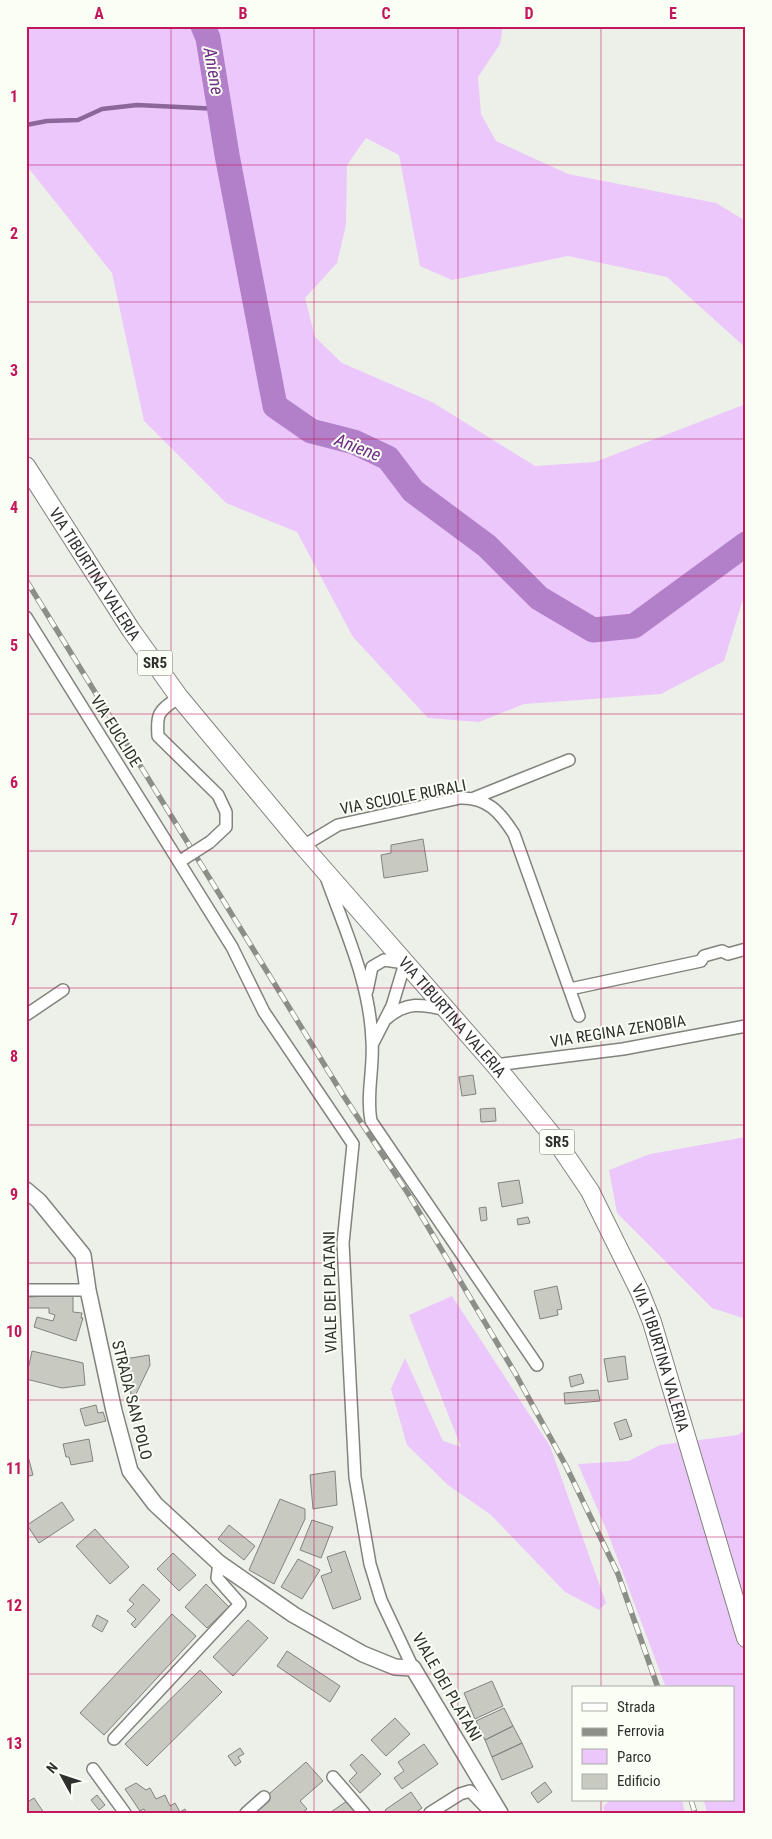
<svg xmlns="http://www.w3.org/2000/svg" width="772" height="1839" font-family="'Roboto Condensed',sans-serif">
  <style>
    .green { fill: #ebc7fc }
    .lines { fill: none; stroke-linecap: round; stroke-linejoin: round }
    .stream { stroke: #8b679a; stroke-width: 4.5 }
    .river { stroke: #b27fc9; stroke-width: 25 }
    .building { fill: #c8cac2; stroke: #81837c }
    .street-casing { stroke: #81847c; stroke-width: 14 }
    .secondary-casing { stroke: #81847c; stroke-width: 18 }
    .primary-casing { stroke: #81847c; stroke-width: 20 }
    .street { stroke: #fff; stroke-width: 11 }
    .secondary { stroke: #fff; stroke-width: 15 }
    .primary { stroke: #fff; stroke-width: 18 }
    .rail-casing { stroke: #8c8e88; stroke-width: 5.5 }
    .rail { stroke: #fbfef5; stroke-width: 4; stroke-dasharray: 11; stroke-linecap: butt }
    .street-bridge-casing { stroke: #81847c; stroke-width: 14; stroke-linecap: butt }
    .street-bridge { stroke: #fff; stroke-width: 11 }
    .grid { fill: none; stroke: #c2185b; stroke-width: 1; stroke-opacity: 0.55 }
    .labels { text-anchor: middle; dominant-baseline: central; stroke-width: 4; stroke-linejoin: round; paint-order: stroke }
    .shield { fill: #fbfef5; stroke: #6c6e69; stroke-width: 1 }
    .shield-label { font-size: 15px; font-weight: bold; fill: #2f302d }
    .street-label { font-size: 16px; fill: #2f302d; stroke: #fbfef5 }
    .water-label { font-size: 18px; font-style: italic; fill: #6c2d85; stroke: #fbfef5 }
    .neatline { fill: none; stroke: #c2185b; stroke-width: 2 }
    .grid-label { font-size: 16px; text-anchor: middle; font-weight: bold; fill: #c2185b }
  </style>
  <rect width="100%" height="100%" fill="#edf0e8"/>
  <path class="green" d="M26,26H503L500,44L478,77L481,114L496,141L568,174L716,203L746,221V348L667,277L568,256L452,280L420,266L399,155L366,138L347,165L346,225L337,263L305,298L315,337L342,363L432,402L535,466L595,462L746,404V589L724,661L661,694L524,704L479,722L428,718L353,637L297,532L226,503L144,421L112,273L26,165Z
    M746,1137V1319L712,1308L617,1213L609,1170L650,1154Z
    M452,1296L550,1446L606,1603L599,1610L565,1592L491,1515L448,1485L407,1445L391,1389L405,1358L443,1441L461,1447L409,1315Z
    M746,1429V1813H707L704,1800H733V1688H666L609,1536L578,1464L629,1461L660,1445L738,1435Z
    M610,1800H682L685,1813H605L603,1807Z"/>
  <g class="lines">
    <path class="stream" d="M26,125L47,121L78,120L102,109L137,105L220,109"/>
    <path class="river" d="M203,26L208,38L227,155L275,406L311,431L354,442L388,458L413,491L487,546L539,598L593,630L634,626L746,544"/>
  </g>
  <path class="building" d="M423,839L428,871L384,878L381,855L391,853V845Z
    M473,1075L476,1094L462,1096L459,1077Z
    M495,1108L496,1121L481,1122L480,1109Z
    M519,1180L523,1203L502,1207L498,1183Z
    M486,1207L487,1220L481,1221L479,1208Z
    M528,1217L530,1223L518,1225L517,1219Z
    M557,1286L562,1309L557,1310L558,1315L540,1319L534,1291Z
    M73,1295V1312L82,1313L81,1318H83L76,1341L34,1327L37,1317L53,1321L55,1315L49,1313V1308H28L27,1297Z
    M32,1351L83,1363L85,1385L62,1388L26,1379Z
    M149,1355L150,1365L136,1394H131L125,1359Z
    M625,1356L628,1379L608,1382L604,1359Z
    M581,1374L584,1383L571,1387L569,1377Z
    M598,1390L600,1401L565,1404L564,1393Z
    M96,1405L98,1413L103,1412L106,1421L85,1426L80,1409Z
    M626,1419L632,1436L620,1440L614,1423Z
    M89,1439L93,1461L71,1465L69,1457H66L63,1444Z
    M26,1456H28L33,1475L26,1477Z
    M335,1471L337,1505L313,1509L310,1475Z
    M280,1499L305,1509V1519L274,1584L249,1570Z
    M62,1502L74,1520L39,1543L27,1525Z
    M312,1520L333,1527L321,1558L300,1550Z
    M229,1525L255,1546L244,1560L218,1539Z
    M95,1529L129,1567L110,1584L76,1546Z
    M345,1551L361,1599L333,1609L321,1576L332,1572L327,1557Z
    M173,1553L196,1575L179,1591L157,1569Z
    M298,1559L320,1570L302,1599L281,1587Z
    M143,1584L160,1600L135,1628L131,1624L136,1619L127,1611L134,1604L129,1600Z
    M206,1584L229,1607L207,1628L185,1607Z
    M172,1614L196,1636L104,1735L80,1713Z
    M97,1615L108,1621L102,1632L92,1626Z
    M248,1620L268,1638L233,1676L213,1657Z
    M287,1651L340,1686L330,1702L277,1666Z
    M200,1670L222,1692L147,1766L125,1744Z
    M492,1681L503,1706L475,1719L464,1693Z
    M504,1708L513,1726L485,1740L476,1721Z
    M395,1718L410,1734L386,1756L371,1740Z
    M513,1726L522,1743L492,1757L485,1740Z
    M522,1743L533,1767L502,1780L492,1757Z
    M424,1744L438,1764L402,1789L394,1778L404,1771L398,1762Z
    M240,1748L244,1754L238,1757L241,1762L235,1766L228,1756Z
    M362,1754L381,1774L360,1793L349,1781L357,1773L350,1765Z
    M306,1762L323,1781L300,1801L307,1809L302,1813H247Z
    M545,1782L552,1792L538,1803L531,1793Z
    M136,1783L146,1790L150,1788L156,1799L165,1795L170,1806L175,1803L180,1812L185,1809L187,1813H146L144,1809L140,1811L125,1789Z
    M411,1792L422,1808L415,1813H387L385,1810Z
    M97,1795L105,1805L99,1810L91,1800Z
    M34,1798L44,1813H26V1803Z
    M347,1801L356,1813H331V1812Z"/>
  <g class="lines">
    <defs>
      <path id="street" d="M26,617L179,862
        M179,697C160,711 156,711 158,736L218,795L226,812V827L210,842
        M474,798L569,760
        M303,846L338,825L460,798C487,797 500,812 514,834L579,1016
        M185,858L179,862L232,947L264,1012L353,1144L343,1243L355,1477L370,1564L381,1600L413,1668
        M326,877C345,930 370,983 372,1041C374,1069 366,1094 371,1121L537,1365
        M570,989L701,961L704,956L722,951L728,954L746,949
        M367,991L372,967L384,960L405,963L392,1006L373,1043
        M26,1015L63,990
        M386,1019C406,1001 422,1004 447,1010
        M495,1065L623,1049L746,1026
        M26,1290H88
        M114,1739L240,1604L217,1578L219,1563
        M93,1769L125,1813
        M333,1777L364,1813
        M246,1813L264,1797
        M430,1813L460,1794L470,1791L491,1813"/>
      <path id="secondary" d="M26,1190L39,1201L83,1255L88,1290L114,1411L130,1471L155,1504L219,1563L294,1615L363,1654L395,1667L413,1668L500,1813"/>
      <g id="primary">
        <path id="s1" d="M26,466L131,630L179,697L303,846L495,1065L552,1135L590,1191L640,1292L652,1322L746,1638"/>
      </g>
    </defs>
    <use href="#street" class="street-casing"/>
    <use href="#secondary" class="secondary-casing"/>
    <use href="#primary" class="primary-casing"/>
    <use href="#street" class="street"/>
    <use href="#secondary" class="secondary"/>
    <use href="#primary" class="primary"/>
    <defs>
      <path id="rail" d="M26,580L343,1095L409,1195L515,1373L566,1466L618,1574L658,1688
        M691,1800L695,1813"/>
    </defs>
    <use href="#rail" class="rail-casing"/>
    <use href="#rail" class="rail"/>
    <defs>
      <path id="street-bridge" d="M185,858L210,842"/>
    </defs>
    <use href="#street-bridge" class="street-bridge-casing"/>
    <use href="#street-bridge" class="street-bridge"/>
  </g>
  <path class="grid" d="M171,26V1813M314,26V1813M458,26V1813M601,26V1688M26,165H746M26,302H746M26,439H746M26,576H746M26,714H746M26,851H746M26,988H746M26,1125H746M26,1263H746M26,1400H746M26,1537H746M26,1674H746M601,1800V1813"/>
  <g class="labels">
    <g class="shield">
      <rect x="137.5" y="650.5" width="35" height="25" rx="4"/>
      <rect x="539.5" y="1129.5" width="35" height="25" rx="4"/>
    </g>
    <g class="shield-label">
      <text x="155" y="663">SR5</text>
      <text x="557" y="1142">SR5</text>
    </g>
    <g class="street-label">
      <text stroke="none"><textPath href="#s1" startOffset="128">VIA TIBURTINA VALERIA</textPath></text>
      <text transform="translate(116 731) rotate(58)">VIA EUCLIDE</text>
      <text transform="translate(403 797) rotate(-11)">VIA SCUOLE RURALI</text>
      <text stroke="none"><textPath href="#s1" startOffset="698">VIA TIBURTINA VALERIA</textPath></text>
      <text transform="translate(618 1031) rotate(-9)">VIA REGINA ZENOBIA</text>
      <text transform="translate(330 1292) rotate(-91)">VIALE DEI PLATANI</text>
      <text stroke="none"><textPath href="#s1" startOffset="1102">VIA TIBURTINA VALERIA</textPath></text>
      <text transform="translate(132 1400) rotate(76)">STRADA SAN POLO</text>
      <text transform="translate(447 1687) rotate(60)">VIALE DEI PLATANI</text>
    </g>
    <g class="water-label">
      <text transform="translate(214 71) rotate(80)">Aniene</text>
      <text transform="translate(358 447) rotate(21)">Aniene</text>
    </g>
  </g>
  <rect width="772" height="1839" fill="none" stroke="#fbfef5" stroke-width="55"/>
  <rect x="572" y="1686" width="162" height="115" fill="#fbfef5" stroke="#a9aca5"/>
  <rect x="582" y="1703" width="25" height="8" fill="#ffffff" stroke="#a9aca5"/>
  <text x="617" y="1712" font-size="15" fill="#2f302d">Strada</text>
  <rect x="582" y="1728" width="25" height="8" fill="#8c8e88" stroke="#a9aca5"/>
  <text x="617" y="1736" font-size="15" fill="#2f302d">Ferrovia</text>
  <rect x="582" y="1749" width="25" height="15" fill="#ebc7fc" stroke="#a9aca5"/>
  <text x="617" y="1762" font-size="15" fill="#2f302d">Parco</text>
  <rect x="582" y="1774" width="25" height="15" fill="#c8cac2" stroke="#a9aca5"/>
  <text x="617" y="1786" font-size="15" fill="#2f302d">Edificio</text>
  <g transform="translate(62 1776) rotate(310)" stroke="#fbfef5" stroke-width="4" paint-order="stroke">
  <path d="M0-4L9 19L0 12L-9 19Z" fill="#2f302d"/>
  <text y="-8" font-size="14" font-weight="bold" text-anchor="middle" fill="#2f302d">N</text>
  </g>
  <rect x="28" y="28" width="716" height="1784" class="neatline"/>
  <g class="grid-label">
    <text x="99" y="19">A</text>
    <text x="243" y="19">B</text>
    <text x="386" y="19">C</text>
    <text x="529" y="19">D</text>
    <text x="673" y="19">E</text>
    <text x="14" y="102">1</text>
    <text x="14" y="239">2</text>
    <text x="14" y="376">3</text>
    <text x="14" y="513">4</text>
    <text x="14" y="651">5</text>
    <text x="14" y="788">6</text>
    <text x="14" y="925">7</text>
    <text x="14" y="1062">8</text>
    <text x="14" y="1200">9</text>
    <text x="14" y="1337">10</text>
    <text x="14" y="1474">11</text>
    <text x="14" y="1611">12</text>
    <text x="14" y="1749">13</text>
  </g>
</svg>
